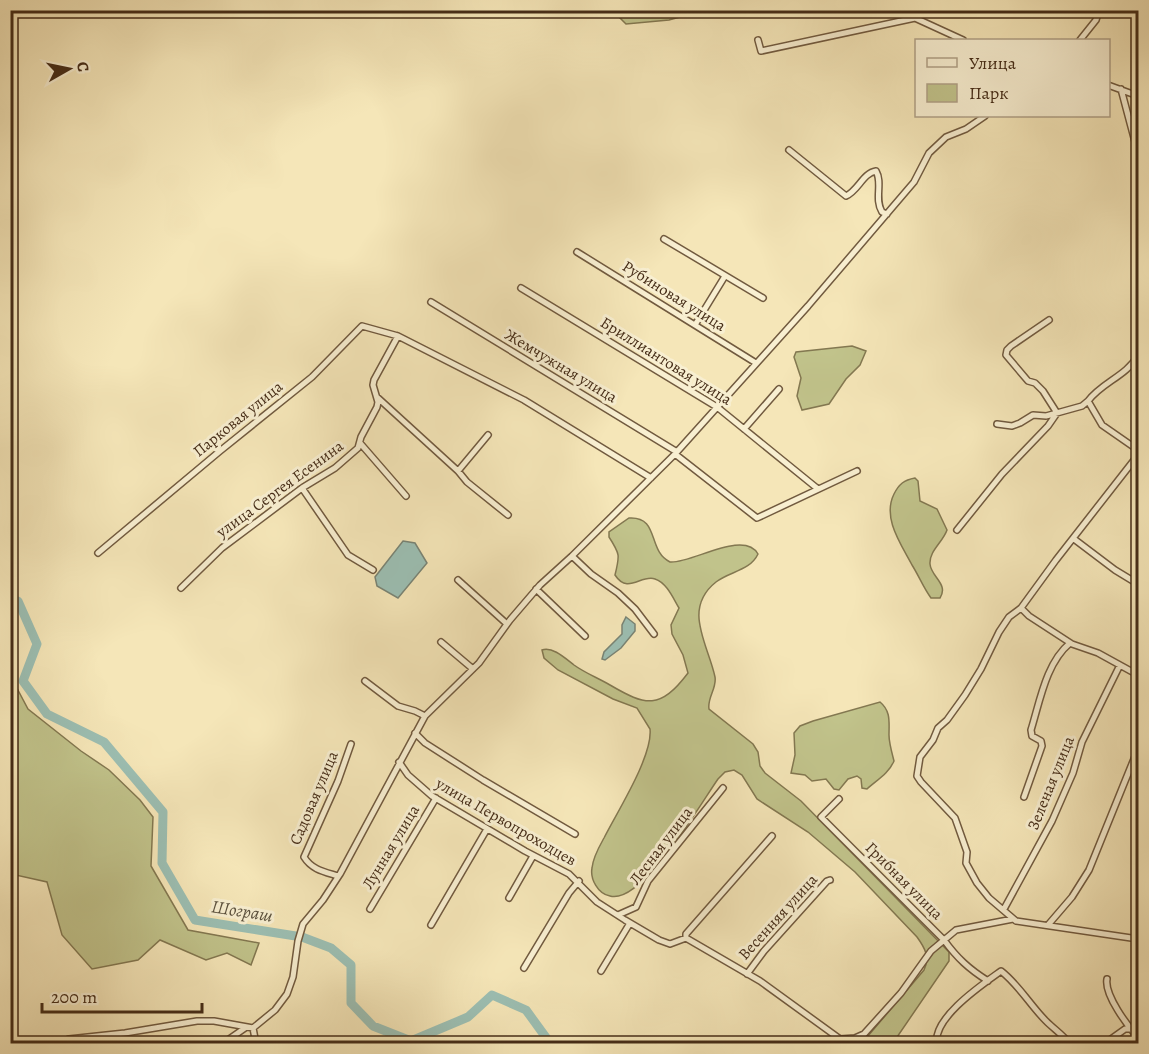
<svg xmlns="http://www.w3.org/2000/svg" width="1149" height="1054" font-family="Alegreya,serif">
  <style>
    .green { fill: #c1c38b; stroke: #837851; stroke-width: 1.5 }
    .water { fill: #9cbfb3; stroke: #798475; stroke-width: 1.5 }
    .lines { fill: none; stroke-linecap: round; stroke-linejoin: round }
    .river { stroke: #9cbfb3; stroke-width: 9 }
    .minor-casing { stroke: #715a3f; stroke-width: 8 }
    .minor { stroke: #f8efd1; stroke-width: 5 }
    .labels { text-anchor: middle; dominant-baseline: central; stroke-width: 6; stroke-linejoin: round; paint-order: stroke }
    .street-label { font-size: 16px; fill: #452c17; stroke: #f8efd1 }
    .water-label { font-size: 18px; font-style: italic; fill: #5b513e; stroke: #f8efd1 }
  </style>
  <rect width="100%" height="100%" fill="#f5e6b8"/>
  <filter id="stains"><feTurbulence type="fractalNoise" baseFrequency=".00333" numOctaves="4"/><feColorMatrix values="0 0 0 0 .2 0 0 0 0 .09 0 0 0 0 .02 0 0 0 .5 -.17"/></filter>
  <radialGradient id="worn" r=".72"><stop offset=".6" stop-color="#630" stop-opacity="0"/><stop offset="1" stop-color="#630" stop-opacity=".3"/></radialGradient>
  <path class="green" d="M626,11V10L702,11L669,20L626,24L619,17Z
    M852,346L866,351L860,365L846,379L829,404L802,410L797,396L801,378L794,357L796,352Z
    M915,478L918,481L920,501L937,509L947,530C943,542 929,551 930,564C931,577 949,584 940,598H931C923,587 919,576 912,565C901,544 882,518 894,494C899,484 904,480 915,478Z
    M629,518C660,516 647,551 670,562C691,564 744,529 758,554C750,571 730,571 716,582C682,609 708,644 715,677C717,688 707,698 709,709L753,744L758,752L760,766L765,773L801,801L949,952V961L893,1043H862L924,970C930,957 925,948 917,937L855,872L808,832L757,799L742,775L734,770L725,772L718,779C701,803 642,905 610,896C598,894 590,879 592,868C593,857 599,847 604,838C617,812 653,756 650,729L637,708L613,699L558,670L544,658L542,650C552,646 565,658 574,665C585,673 598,678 610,685C646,706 660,710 688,673L683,655L672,634L671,625L679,608C673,598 667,583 655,579C641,574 628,595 615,575C620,555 620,554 609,537V532Z
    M10,675L28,709L81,751L109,770L140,800L153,817L151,866L188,930L259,943L251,965L227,953L206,960L160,940L138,960L92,969L62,935L47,882L11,874Z
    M880,702C891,711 889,722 889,735C889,743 892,753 894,761C889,773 877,780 867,789L862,788L861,779L857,776L848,779L839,790L834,789L826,779L812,781L805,775L791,773L795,755L794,733L800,726L813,721Z"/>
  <path class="water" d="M403,541L415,543L427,563L398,598L377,586L375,577Z
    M626,617L635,624V631L621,648L605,660L602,659L604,652L622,634V625Z"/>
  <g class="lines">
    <path class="river" d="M10,599L18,601L37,644L23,681L47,714L104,742L163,812L162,863L195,920L302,937L331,948L351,965V1003L373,1026L411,1041L468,1017L492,995L526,1010L550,1043L598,1044"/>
    <defs>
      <path id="minor" d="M758,40L761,51L915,18L963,40
        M1080,40L1096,20L1099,10
        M1108,85L1138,96
        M1121,89L1138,153
        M789,150L846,196C858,191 863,173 876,171C883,183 874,199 882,212L887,214
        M664,239L763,298
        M577,252L756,363
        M521,288L717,407L818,489
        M431,302L677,452
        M695,325L725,276
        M1138,355C1127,376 1102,382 1088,401L1102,425L1138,450
        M378,398L458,471L467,482L508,515
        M997,424L1012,426L1020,423L1033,415L1046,416L1082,406L1088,401
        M744,429L779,389
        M360,443L406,496
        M675,454L757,518L857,471
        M1138,455L1056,560L1021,608L1009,617L999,632L981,669L965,695L947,720L938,728L933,740L920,757L917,776L921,782L955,818L967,852L966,863L977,883L989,898L1016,921L1138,939
        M458,471L488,435
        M302,488L348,555L373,570
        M957,530L1002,474L1048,426L1057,413L1043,391L1035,383L1028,381L1006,355L1007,350L1011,346L1049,320
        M1074,539L1115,570L1138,584
        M98,553L220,451L312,377L362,326L398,336L524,400L651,478
        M572,556L591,574L618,593L635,609L654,634
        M458,580L507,624
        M181,588L222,548L302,488L335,468L358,448L361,437L377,407L378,402L373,385L374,380L398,336
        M536,589L585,636
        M1021,608L1029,616L1072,644L1098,653L1138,675
        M441,642L473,669
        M365,681L398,706L415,711L425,716
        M415,733L425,743L483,780L575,834
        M399,762L408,775L432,796L525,851L569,874L597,902L625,920L659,940L670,944L686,938L760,981L840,1039L855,1038L864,1034L901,993L931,951L956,930L1013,919
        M1024,797L1042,746L1041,741L1032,736L1031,730C1040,701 1046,663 1070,643
        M839,799L821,817L944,940C957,958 969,969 988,981
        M338,876C325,872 312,870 304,857L338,781L351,744
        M509,898L533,856
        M370,909L436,798
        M1004,909L1052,821L1073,773L1082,742L1120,665
        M618,915L636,907L648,881L723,788
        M431,925L487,829
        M1048,925L1072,897L1089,870L1138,749
        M686,938V934L772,836
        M524,968L569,893L579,881
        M601,971L630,923
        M747,974L764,951L827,881L830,880
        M1107,979C1104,995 1128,1026 1138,1038
        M69,1039L125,1033L197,1021H214L253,1028
        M222,1044L245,1028
        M256,1044L253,1028L275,1010L287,994L293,977L298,941L303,924L323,900L340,874L425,716L479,663L510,620L540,585L572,556L675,454L808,306L914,182L929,153L946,137L966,129L985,116
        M937,1044C932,1018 983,984 1001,971C1019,985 1030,1005 1046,1021C1054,1029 1063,1035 1070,1044
        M1104,1044L1125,1029H1131"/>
    </defs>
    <use href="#minor" class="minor-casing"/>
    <use href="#minor" class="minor"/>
  </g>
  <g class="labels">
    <g class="street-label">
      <text transform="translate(674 296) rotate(32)">Рубиновая улица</text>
      <text transform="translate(666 361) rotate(32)">Бриллиантовая улица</text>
      <text transform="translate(561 366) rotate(31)">Жемчужная улица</text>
      <text transform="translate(238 419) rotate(-39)">Парковая улица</text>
      <text transform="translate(280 489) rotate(-36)">улица Сергея Есенина</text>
      <text transform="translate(1051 783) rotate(-68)">Зеленая улица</text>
      <text transform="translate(314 798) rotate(-67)">Садовая улица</text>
      <text transform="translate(506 822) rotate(30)">улица Первопроходцев</text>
      <text transform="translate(661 846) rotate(-53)">Лесная улица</text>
      <text transform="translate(391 847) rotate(-59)">Лунная улица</text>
      <text transform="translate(904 881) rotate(45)">Грибная улица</text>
      <text transform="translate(778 917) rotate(-48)">Весенняя улица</text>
    </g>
    <g class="water-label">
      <text transform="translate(242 911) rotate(9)">Шограш</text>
    </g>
  </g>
  <rect width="1149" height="1054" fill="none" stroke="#f5e6b8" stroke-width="36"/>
  <rect x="12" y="12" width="1125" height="1030" fill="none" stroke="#452c17" stroke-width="3"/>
  <rect x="18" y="18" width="1113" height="1018" fill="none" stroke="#452c17" stroke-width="1.5"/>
  <rect x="915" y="39" width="195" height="78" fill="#f8efd1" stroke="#b0a187" stroke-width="1.5"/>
  <rect x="927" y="58" width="30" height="9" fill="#f8efd1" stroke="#b0a187" stroke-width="1.5"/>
  <text x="969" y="69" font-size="18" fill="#452c17">Улица</text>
  <rect x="927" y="84" width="30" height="18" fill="#c1c38b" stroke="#b0a187" stroke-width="1.5"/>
  <text x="969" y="99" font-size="18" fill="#452c17">Парк</text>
  <g transform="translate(69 69) rotate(81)" stroke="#f8efd1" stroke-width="4.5" paint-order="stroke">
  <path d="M0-4.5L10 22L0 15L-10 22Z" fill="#452c17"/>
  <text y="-9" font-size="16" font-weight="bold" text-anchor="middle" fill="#452c17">С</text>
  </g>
  <path d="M42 1003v9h160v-9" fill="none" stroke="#452c17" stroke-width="3"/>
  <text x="51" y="1003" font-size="18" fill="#452c17" stroke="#f8efd1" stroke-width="4.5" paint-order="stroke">200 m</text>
  <rect width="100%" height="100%" filter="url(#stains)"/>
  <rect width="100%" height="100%" fill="url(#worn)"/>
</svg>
